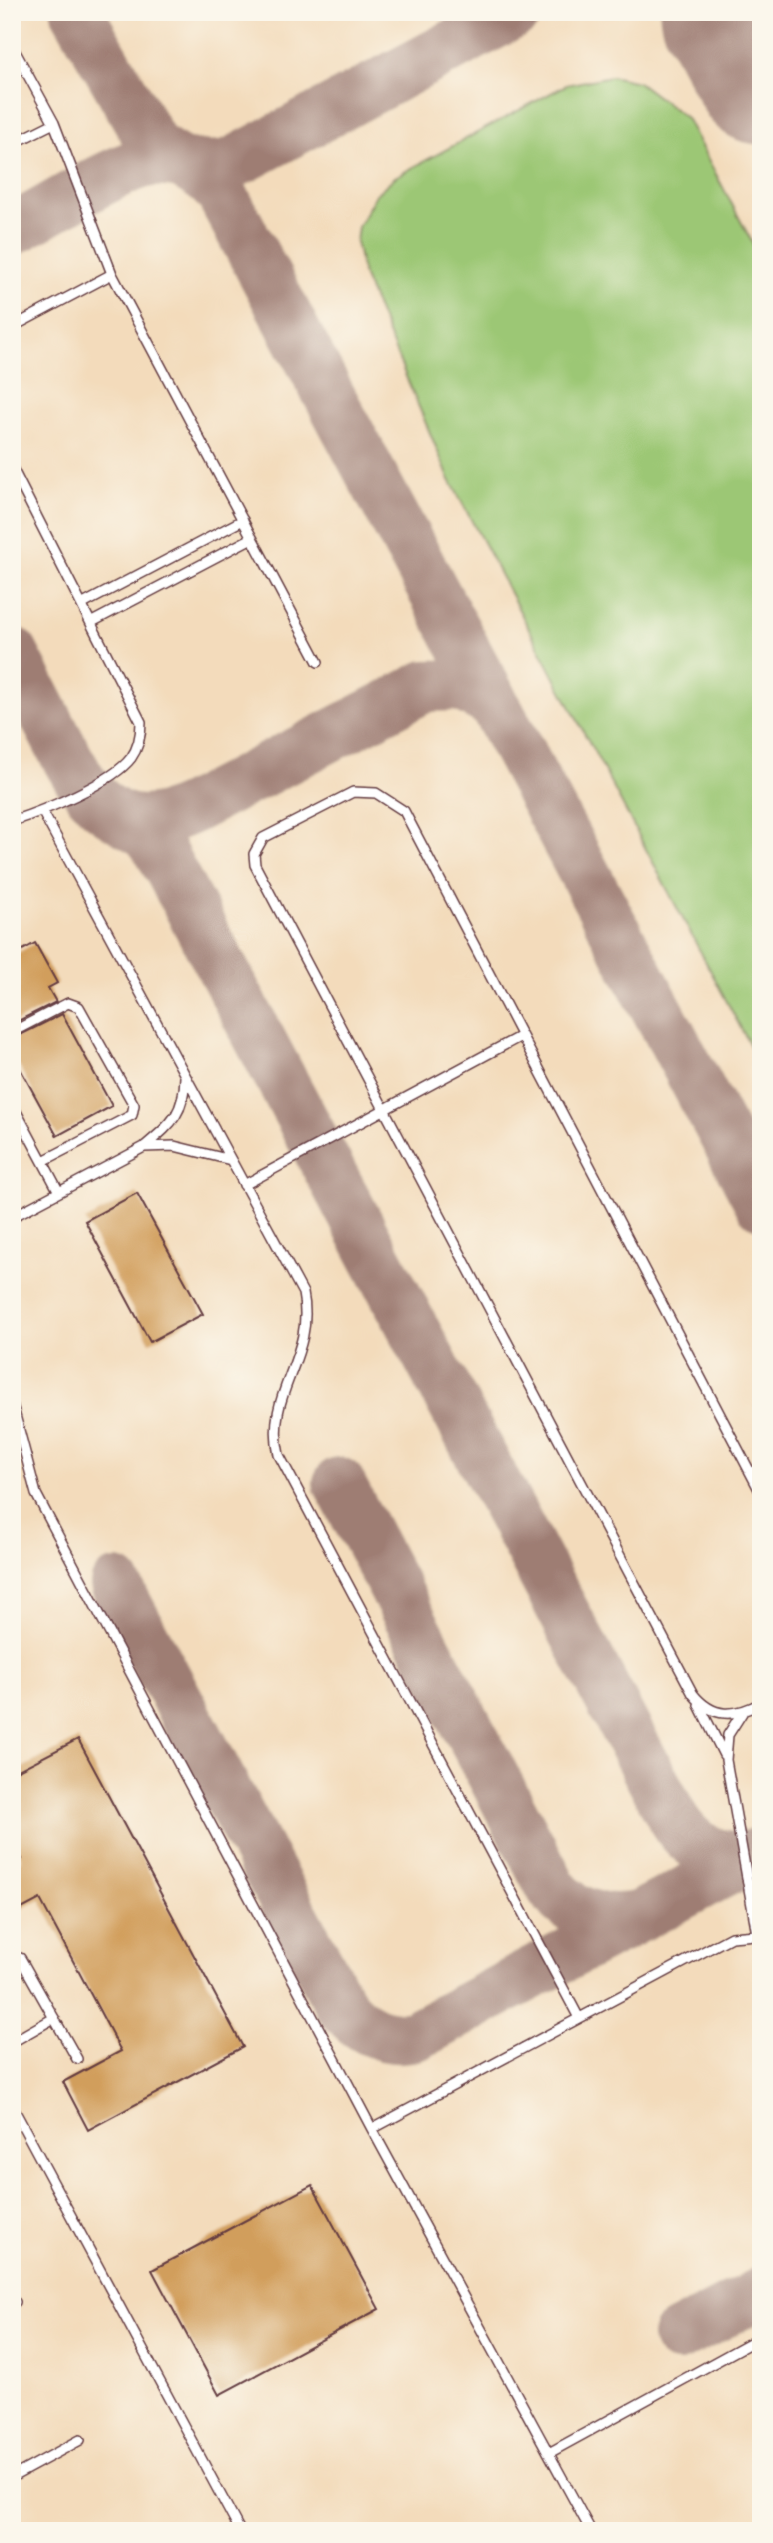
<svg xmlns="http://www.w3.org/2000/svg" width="773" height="2543" font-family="Dekko,sans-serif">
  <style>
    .green { fill: #9cc775; stroke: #737350; stroke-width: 2 }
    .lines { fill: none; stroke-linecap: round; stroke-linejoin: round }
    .taxiway { stroke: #9e7d73; stroke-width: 52 }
    .runway { stroke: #9e7d73; stroke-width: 131 }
    .building { fill: #d19e5c }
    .service-casing { stroke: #633b41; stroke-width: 12 }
    .service { stroke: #fff; stroke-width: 9 }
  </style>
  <rect width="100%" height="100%" fill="#fbf7ec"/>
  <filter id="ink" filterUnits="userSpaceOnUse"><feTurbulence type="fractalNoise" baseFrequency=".0143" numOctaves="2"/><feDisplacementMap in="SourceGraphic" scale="14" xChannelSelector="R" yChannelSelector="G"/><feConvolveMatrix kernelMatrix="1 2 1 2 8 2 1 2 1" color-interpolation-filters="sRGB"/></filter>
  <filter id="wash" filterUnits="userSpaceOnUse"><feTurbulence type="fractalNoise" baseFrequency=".00686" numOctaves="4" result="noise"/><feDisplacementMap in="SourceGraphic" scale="28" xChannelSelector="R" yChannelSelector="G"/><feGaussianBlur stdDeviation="1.57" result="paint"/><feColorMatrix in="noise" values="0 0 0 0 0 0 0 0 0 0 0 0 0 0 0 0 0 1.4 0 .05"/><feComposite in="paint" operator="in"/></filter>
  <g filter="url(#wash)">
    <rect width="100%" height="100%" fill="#f3dbbb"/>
    <path class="green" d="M611,76L638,82L686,118L761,259V1066L449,478L363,275L356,242L358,227L376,194L395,177L566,85Z"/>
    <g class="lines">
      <path class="taxiway" d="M77,12L153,145C176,164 205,170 222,195L761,1204
        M697,12L732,40L756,69
        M12,230C45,213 119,165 152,161C179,158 203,172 231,164L516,12
        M12,652C27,681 42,710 57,739C89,801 117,843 192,808L426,686L460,685L493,703
        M118,816L147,833L159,849L674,1820C693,1850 723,1863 758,1854
        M339,1483L552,1888C574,1917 606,1924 641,1916
        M116,1585L340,2004C358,2028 386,2043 416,2035L761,1852
        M678,2336L761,2293"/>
      <path class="runway" d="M725,12L761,79"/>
    </g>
    <g id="blocks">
      <path class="building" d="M35,943L57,983L48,988L56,1002L12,1024V956Z
        M62,1014L112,1106L57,1136L12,1054V1039Z
        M137,1193L203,1314L150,1342L85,1221Z
        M78,1739L243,2047L88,2130L63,2082L121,2051L40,1899L12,1914V1865L22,1859L12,1842V1773Z
        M312,2185L379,2309L219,2395L152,2270Z"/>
    </g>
  </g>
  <g filter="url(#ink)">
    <use href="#blocks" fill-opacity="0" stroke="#633b41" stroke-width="2"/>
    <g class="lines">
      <defs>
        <path id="service" d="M12,46L54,123L112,274L318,662
          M12,144L54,123
          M12,327L112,274
          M12,468L141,722C141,734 139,747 131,758C112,783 43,811 12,821
          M83,604L243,520
          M92,622L252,538
          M42,811L303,1293C316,1358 264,1392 279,1455L579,2018
          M12,1032L68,1003L79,1007L134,1105L132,1115L43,1161
          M12,1104L59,1192
          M145,1146C172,1123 184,1114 185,1077
          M244,1185L521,1036
          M12,1217L144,1147L174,1146L231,1160
          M12,1404L36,1494L372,2129L591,2531
          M761,1493L404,811L376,793L353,792L263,838L254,854L255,865L693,1694C713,1719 735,1717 761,1703
          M699,1705L724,1755
          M742,1713L728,1735L726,1760L761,1956
          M20,1958L77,2059
          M12,2042L54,2018
          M12,2106L240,2531
          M372,2129L731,1937L756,1935
          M12,2303L15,2302
          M549,2453L761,2337
          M12,2477L80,2440"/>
      </defs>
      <use href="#service" class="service-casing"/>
      <use href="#service" class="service"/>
    </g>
  </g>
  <rect width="773" height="2543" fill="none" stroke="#fbf7ec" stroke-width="42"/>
</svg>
